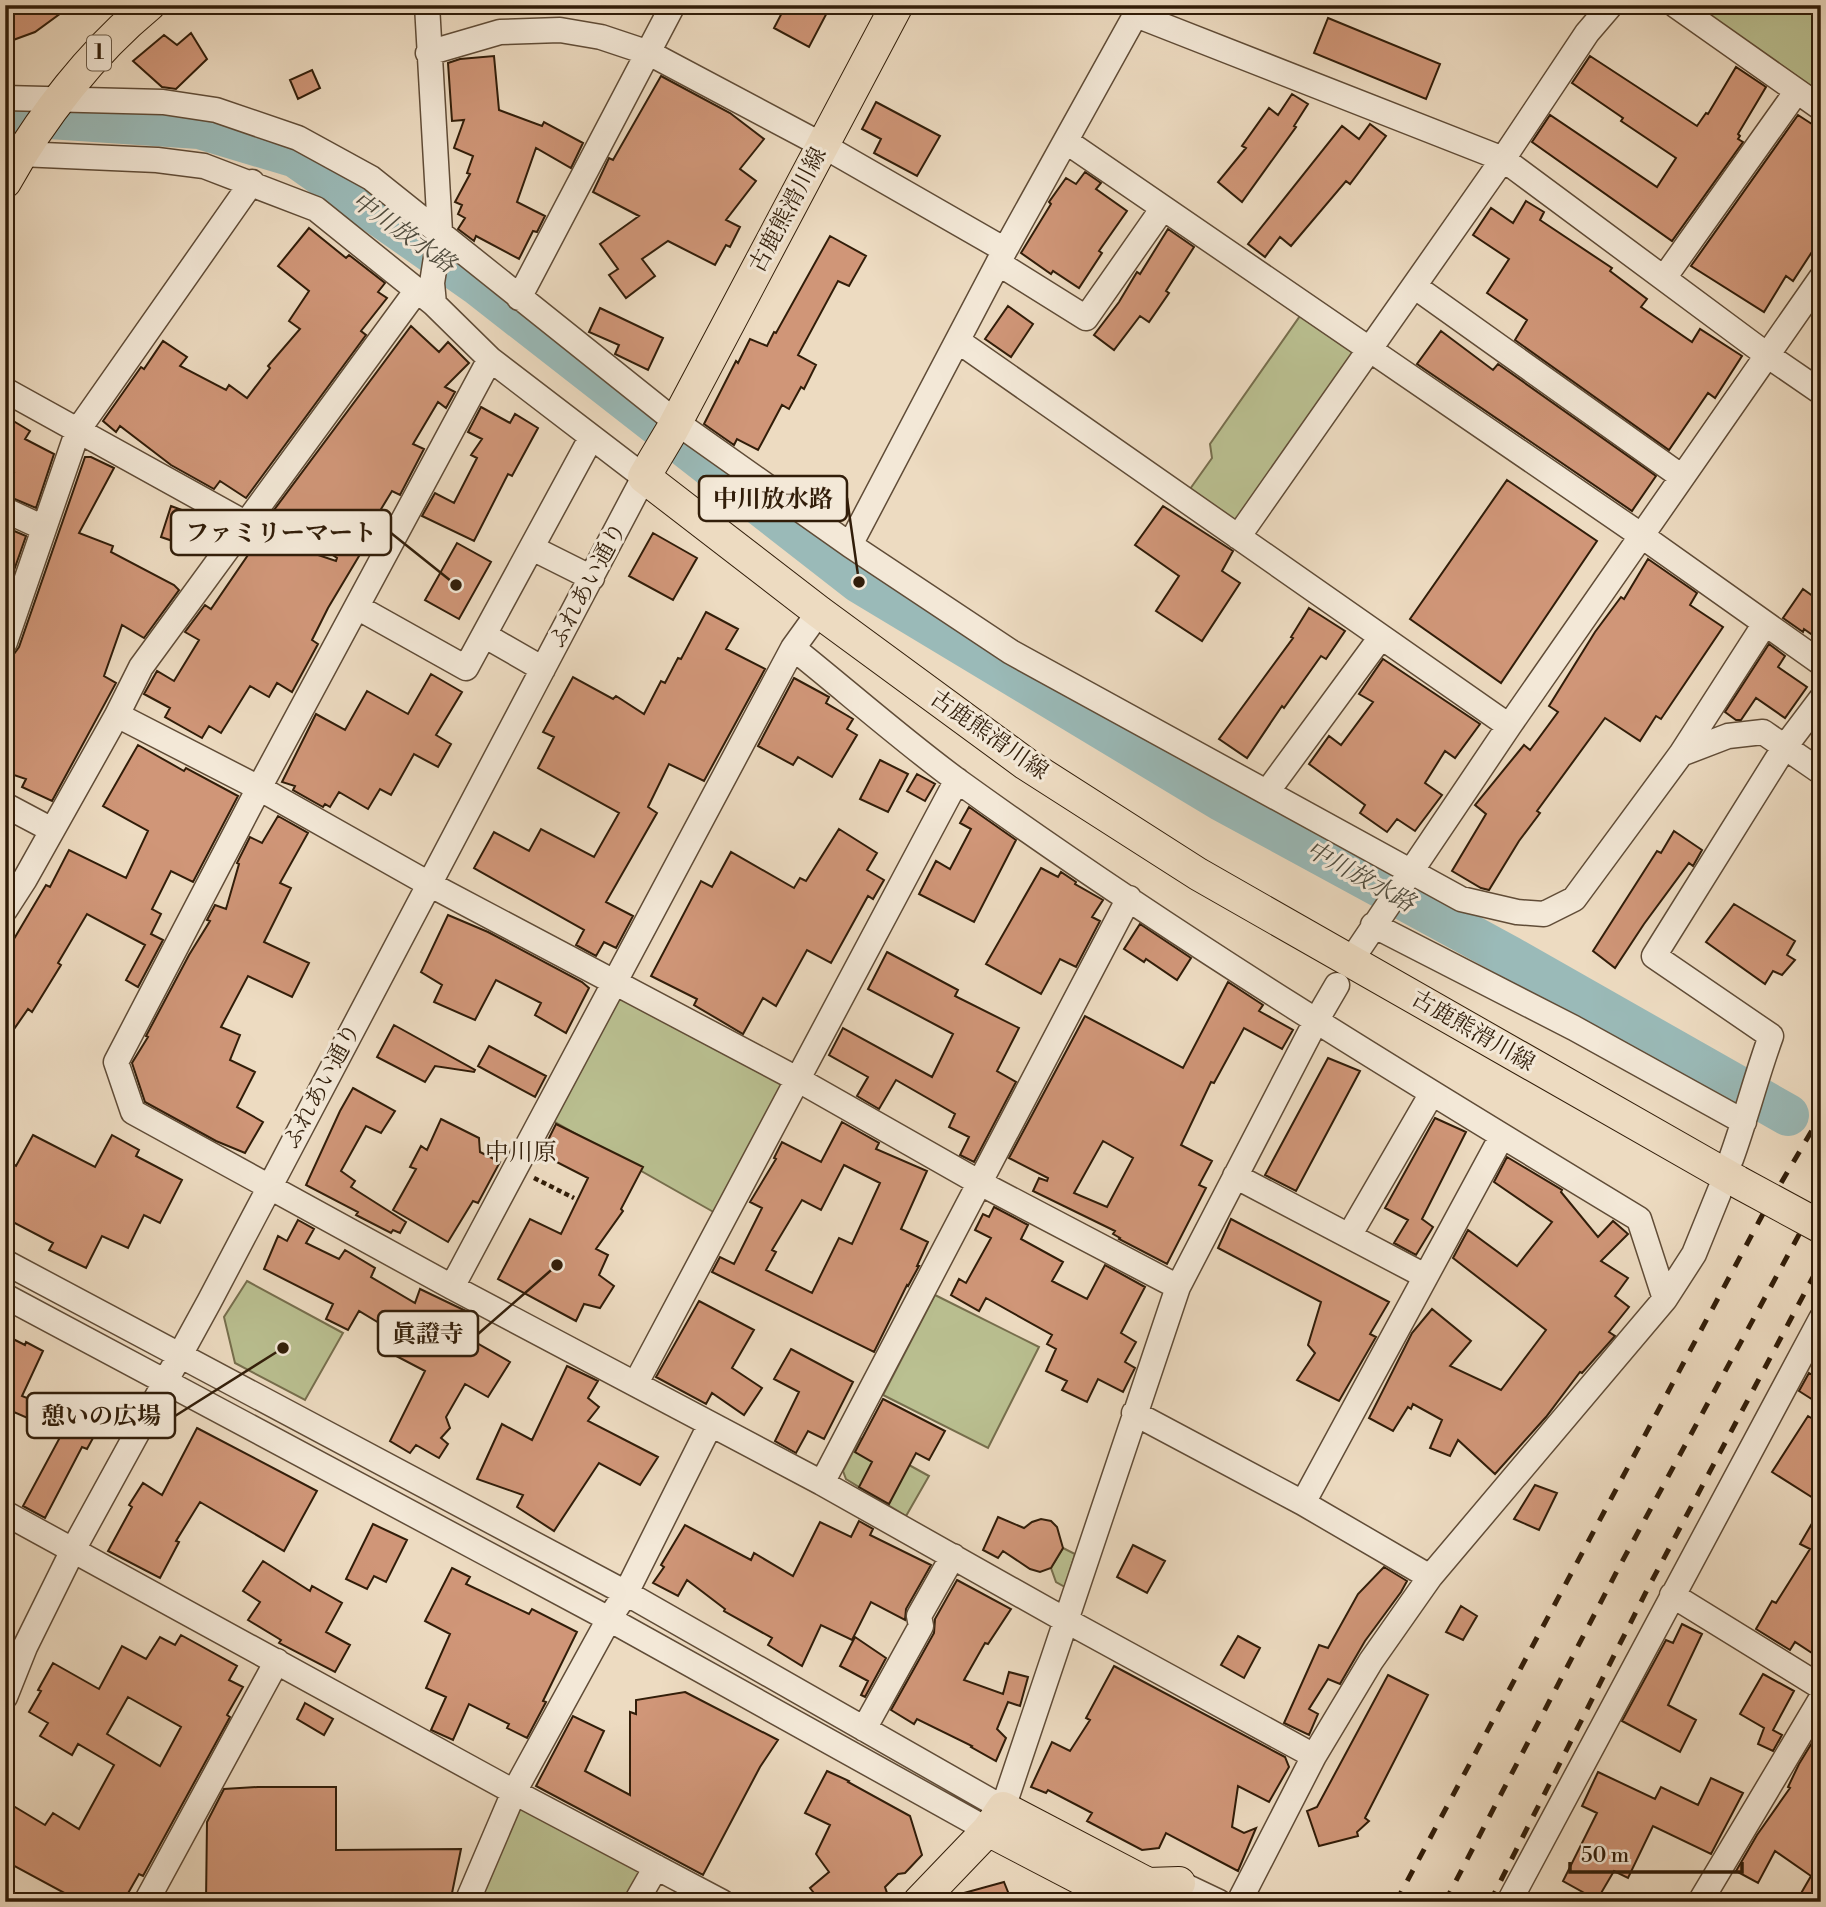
<svg xmlns="http://www.w3.org/2000/svg" width="1826" height="1907" font-family="'Libre Bodoni','Noto Serif JP',serif">
  <style>
    .green { fill: #bac091; stroke: #766e4d; stroke-width: 2 }
    .lines { fill: none; stroke-linecap: round; stroke-linejoin: round }
    .river { stroke: #9abab8; stroke-width: 42 }
    .building { fill: #d09678; stroke: #311d09; stroke-width: 2; fill-rule: evenodd }
    .minor-casing { stroke: #604c37; stroke-width: 27 }
    .major-casing { stroke: #311d09; stroke-width: 34 }
    .path { stroke: #311d09; stroke-width: 4.5; stroke-dasharray: 5 3.5; stroke-linecap: butt }
    .minor { stroke: #f3e8d7; stroke-width: 24 }
    .major { stroke: #eddbc1; stroke-width: 32 }
    .rail { stroke: #311d09; stroke-width: 5; stroke-dasharray: 12 12; stroke-linecap: butt }
    .major-bridge-casing { stroke: #311d09; stroke-width: 34; stroke-linecap: butt }
    .major-bridge { stroke: #eddbc1; stroke-width: 32 }
    .labels { text-anchor: middle; dominant-baseline: central; stroke-width: 6; stroke-linejoin: round; paint-order: stroke }
    .shield { fill: #f3e8d7; stroke: #6b5a47; stroke-width: 2 }
    .shield-label { font-size: 21px; font-weight: bold; fill: #311d09 }
    .street-label { font-size: 23px; fill: #311d09; stroke: #f3e8d7 }
    .water-label { font-size: 24px; font-style: italic; fill: #504c3e; stroke: #f3e8d7 }
    .neighbourhood-label { font-size: 24px; fill: #311d09; stroke: #f3e8d7 }
    .leader { fill: none; stroke: #311d09; stroke-width: 2.5 }
    .callout-dot { fill: #311d09; stroke: #f3e8d7; stroke-width: 2.5 }
    .callout { fill: #f3e8d7; stroke: #311d09; stroke-width: 2.5 }
    .callout-label { font-size: 24px; text-anchor: middle; font-weight: bold; fill: #311d09 }
  </style>
  <rect width="100%" height="100%" fill="#eddbc1"/>
  <filter id="stains"><feTurbulence type="fractalNoise" baseFrequency=".00286" numOctaves="4"/><feColorMatrix values="0 0 0 0 .2 0 0 0 0 .09 0 0 0 0 .02 0 0 0 .5 -.17"/></filter>
  <radialGradient id="worn" r=".72"><stop offset=".6" stop-color="#630" stop-opacity="0"/><stop offset="1" stop-color="#630" stop-opacity=".3"/></radialGradient>
  <path class="green" d="M1695,5H1821V93Z
    M1300,316L1355,354L1239,526L1190,489L1212,458L1210,444Z
    M624,995L780,1079L783,1092L717,1214L548,1118L611,1002Z
    M247,1281L343,1333L305,1400L235,1363L224,1317Z
    M935,1295L1039,1347L988,1448L883,1395Z
    M860,1438L929,1476L906,1516L846,1479L843,1471Z
    M1063,1548L1075,1554L1065,1587L1056,1582L1051,1568Z
    M514,1792L651,1864L631,1902H467Z"/>
  <g class="lines">
    <path class="river" d="M5,115L199,128L296,157L477,284L859,582L1221,800L1510,957L1788,1115"/>
  </g>
  <path class="building" d="M5,5H72L35,32L5,43Z
    M786,5H831L809,47L774,28Z
    M1328,18L1440,64L1426,99L1314,53Z
    M191,33L207,59L176,89L162,87L133,61L164,35L177,45Z
    M494,56L499,110L542,126L544,122L583,143L571,168L536,148L517,202L545,216L537,232L533,231L519,259L476,236L474,241L458,229L465,218L458,214L462,205L455,202L470,174L467,173L473,156L454,148L464,120L452,121L448,63L460,59Z
    M1590,56L1697,126L1706,113L1708,114L1736,67L1766,87L1738,134L1740,136L1738,139L1743,142L1672,241L1532,142L1550,115L1657,187L1676,158L1621,121L1623,118L1572,83Z
    M312,70L320,88L298,99L290,80Z
    M661,76L730,113L764,139L740,169L756,181L726,220L740,227L730,247L726,245L715,265L668,241L642,259L655,276L626,298L609,275L618,269L600,244L639,216L593,192L609,158L613,160Z
    M1292,94L1308,104L1294,126L1296,127L1242,202L1218,182L1246,148L1242,146L1269,108L1278,115Z
    M876,102L940,136L917,176L874,153L881,139L862,129Z
    M1798,115L1821,130V238L1793,281L1786,276L1764,312L1691,266Z
    M1370,124L1386,136L1350,184L1346,181L1291,246L1280,237L1265,257L1248,244L1342,126L1359,139Z
    M1085,172L1101,183L1096,189L1127,211L1099,251L1102,253L1079,288L1053,271L1051,274L1021,253L1051,204L1049,202L1066,178L1076,184Z
    M1526,201L1544,212L1540,220L1612,268L1610,271L1647,299L1641,307L1692,342L1700,329L1742,356L1715,398L1708,393L1669,450L1515,340L1527,320L1487,293L1509,259L1473,235L1491,208L1513,223Z
    M309,228L346,258L349,255L385,283L378,292L387,298L361,331L366,335L246,498L220,481L214,489L171,465L120,426L116,432L103,421L141,367L144,369L163,341L187,357L180,366L226,390L229,385L247,398L270,368L268,366L300,329L289,321L309,291L278,266Z
    M1168,229L1194,247L1166,291L1169,293L1149,322L1140,316L1114,350L1094,335L1119,302L1137,272L1140,274Z
    M830,236L866,256L849,286L838,281L798,355L816,365L804,389L801,387L789,409L782,405L758,450L737,439L734,445L704,424L736,361L738,363L750,339L767,346L774,332L776,333Z
    M1008,306L1033,324L1011,357L985,339Z
    M600,308L663,338L648,370L615,354L619,345L589,332Z
    M411,326L439,352L448,342L469,363L445,387L455,392L446,408L438,402L413,444L424,449L400,495L392,491L363,539L368,541L328,608L312,640L318,644L292,692L277,683L269,697L250,686L221,733L209,726L202,738L165,717L170,708L144,694L157,671L174,681L199,640L185,632L205,605L211,609L261,536L336,561L337,558L271,514Z
    M1441,331L1493,370L1498,364L1656,476L1632,511L1417,364Z
    M481,407L510,423L515,414L538,428L512,476L508,474L474,541L422,516L435,493L454,503L477,458L471,455L482,439L468,432Z
    M5,416L30,431L25,439L54,454L36,508L5,495V490L14,473L7,468L5,471Z
    M85,457H91L114,468L79,533L113,546L111,552L174,585L179,590L144,638L122,625L104,676L116,683L52,801L22,787L26,779L5,772V657L14,654L19,647Z
    M1507,480L1597,541L1501,683L1410,619Z
    M171,506L209,520L199,550L161,537Z
    M1163,506L1233,551L1222,571L1240,583L1202,641L1156,611L1179,576L1135,545Z
    M5,527L26,536L5,596Z
    M653,533L697,558L673,600L629,576Z
    M457,543L491,562L459,619L425,600Z
    M1648,559L1697,593L1690,605L1723,627L1661,719L1656,716L1640,741L1605,718L1537,811L1540,813L1519,841L1489,890L1481,888L1452,871L1486,814L1475,805L1524,745L1530,750L1558,712L1549,706L1595,632L1621,597L1624,599Z
    M1803,589L1821,602V641L1804,629L1803,632L1783,618Z
    M1309,608L1345,631L1326,659L1321,656L1284,708L1282,706L1247,758L1219,739L1293,638L1291,637Z
    M706,612L738,629L726,649L765,669L704,781L669,764L648,807L657,813L606,902L633,916L616,948L604,942L596,956L576,945L584,930L474,868L494,832L529,851L541,829L594,857L619,813L538,768L554,737L543,732L573,677L613,699L616,696L644,714L661,681L665,683L678,658L681,659Z
    M1769,644L1785,656L1778,667L1807,687L1785,718L1756,698L1741,720H1736L1725,712Z
    M1383,659L1480,724L1455,758L1445,751L1425,783L1442,795L1415,831L1397,819L1387,832L1360,813L1365,805L1309,764L1329,736L1341,745L1373,702L1359,694Z
    M431,674L462,692L436,735L451,744L438,767L414,754L391,795L380,789L368,809L339,792L330,807L325,804L323,807L293,790L295,786L282,782L316,714L345,730L367,691L408,714Z
    M794,678L829,697L826,703L853,719L847,729L857,735L832,777L798,757L793,765L758,746Z
    M138,745L184,771L186,768L238,796L193,882L171,871L152,909L161,914L151,934L163,940L138,987L126,980L145,945L87,914L58,963L61,965L32,1012L28,1009L5,1042V954L46,885L50,887L69,850L126,878L148,831L103,806Z
    M880,760L908,774L888,812L860,799Z
    M917,774L935,784L925,801L907,791Z
    M969,807L1016,840L974,922L919,894L936,861L950,869L971,829L960,823Z
    M278,816L308,833L280,883L291,888L264,942L309,963L292,997L248,976L221,1027L240,1035L230,1060L255,1072L237,1107L263,1122L245,1153L216,1141L145,1102L132,1063L148,1037L146,1036L189,955L210,921L207,920L215,905L226,909L239,864L237,863L250,837L262,843Z
    M839,829L877,853L867,870L884,880L873,899L868,896L831,963L807,950L776,1006L763,998L743,1034L694,1005L697,999L651,976L701,881L712,887L731,852L794,888L800,878L806,881Z
    M1674,831L1702,850L1693,866L1689,863L1644,924L1615,968L1593,951L1657,851L1661,853Z
    M1041,868L1058,877L1061,872L1076,882L1075,884L1103,900L1092,917L1100,921L1076,967L1060,959L1041,994L986,964Z
    M1734,904L1795,941L1787,955L1795,960L1782,975L1773,971L1765,984L1706,942Z
    M448,915L488,932L582,982L589,988L566,1033L535,1015L541,1003L496,980L475,1020L434,1002L442,985L421,972Z
    M1140,924L1191,958L1177,980L1146,959L1144,962L1124,949Z
    M887,952L958,990L955,996L1019,1028L997,1071L1016,1082L974,1162L960,1155L969,1137L949,1127L955,1114L896,1080L879,1109L857,1096L868,1077L829,1055L843,1028L932,1077L953,1034L868,989Z
    M1228,982L1263,1005L1259,1011L1293,1030L1282,1049L1244,1028L1214,1083L1211,1082L1181,1145L1212,1161L1199,1185L1206,1188L1167,1264L1119,1239L1120,1238L1113,1234L1115,1231L1033,1191L1039,1178L1047,1181L1048,1178L1009,1158L1085,1016L1183,1068ZM1103,1141L1133,1158L1107,1207L1074,1193Z
    M394,1025L475,1070L474,1072L435,1066L425,1082L377,1057Z
    M489,1046L546,1076L535,1097L478,1066Z
    M1328,1058L1360,1071L1296,1191L1265,1175Z
    M353,1088L395,1111L381,1133L366,1126L341,1171L355,1181L351,1187L406,1222L400,1233L393,1230L391,1233L356,1215L358,1212L306,1185L340,1111Z
    M1435,1118L1466,1132L1422,1219L1433,1227L1416,1255L1394,1243L1408,1220L1385,1208Z
    M441,1119L479,1138L480,1152L500,1162L478,1203L473,1201L448,1242L393,1210L416,1169L410,1167L421,1146L427,1150Z
    M842,1122L879,1143L876,1149L927,1171L901,1229L928,1242L917,1266H919L908,1286L907,1285L874,1352L712,1272L720,1257L734,1264L762,1208L750,1202L776,1159L774,1158L782,1142L821,1162ZM844,1165L880,1183L852,1244L839,1238L812,1293L766,1270L776,1252L772,1250L802,1200L821,1210Z
    M556,1124L643,1167L621,1209L623,1211L596,1249L608,1255L599,1275L614,1286L600,1308L584,1304L576,1321L498,1279L530,1219L561,1234L588,1178L541,1154Z
    M33,1135L95,1167L112,1135L139,1150L136,1156L182,1180L160,1223L144,1215L128,1248L102,1236L86,1268L49,1250L53,1243L5,1218V1160L16,1166Z
    M1507,1157L1562,1190L1561,1192L1598,1237L1613,1221L1628,1234L1601,1261L1628,1278L1615,1296L1629,1307L1609,1332L1615,1336L1582,1373L1580,1372L1546,1417L1495,1474L1458,1440L1450,1456L1430,1448L1442,1420L1413,1404L1411,1409L1408,1407L1393,1431L1369,1418L1412,1333L1432,1309L1471,1341L1450,1366L1501,1390L1546,1330L1453,1258L1468,1230L1517,1266L1552,1222L1494,1182Z
    M994,1207L1028,1225L1021,1239L1063,1262L1052,1281L1087,1299L1105,1265L1145,1287L1121,1333L1136,1342L1125,1362L1135,1368L1123,1392L1098,1379L1087,1402L1062,1390L1067,1381L1046,1371L1056,1349L1047,1344L1052,1335L986,1298L979,1311L951,1295L959,1279L966,1283L991,1238L975,1230L983,1214L989,1217Z
    M1231,1219L1389,1302L1370,1334L1376,1337L1339,1401L1297,1380L1315,1353L1308,1345L1321,1302L1218,1248Z
    M298,1220L314,1229L306,1243L339,1259L345,1250L375,1268L371,1277L415,1303L420,1289L466,1311L456,1331L510,1362L488,1397L465,1384L446,1417L450,1428L441,1438L448,1444L439,1458L416,1445L410,1453L390,1441L425,1371L379,1347L389,1329L359,1311L348,1330L326,1319L333,1304L264,1269L278,1236L287,1241Z
    M699,1301L754,1330L732,1368L762,1388L744,1415L712,1393L706,1404L656,1377Z
    M5,1335L25,1345L26,1342L43,1351L22,1396L39,1403L32,1420L14,1412L5,1430Z
    M791,1349L853,1382L824,1439L808,1431L796,1453L775,1441L799,1392L774,1379Z
    M567,1366L598,1381L588,1398L599,1407L588,1421L658,1457L640,1485L599,1463L554,1531L517,1507L523,1495L477,1479L502,1424L532,1440Z
    M1809,1373L1821,1380V1405L1799,1391Z
    M883,1399L945,1431L929,1460L916,1453L889,1504L859,1487L872,1462L855,1452Z
    M73,1413L99,1427L87,1449L82,1447L45,1518L23,1506Z
    M1808,1416L1821,1424V1503L1772,1472Z
    M197,1428L317,1491L284,1551L200,1502L176,1541L179,1542L160,1578L108,1551L132,1507L129,1505L143,1483L162,1495Z
    M1535,1485L1557,1493L1539,1530L1514,1519Z
    M1821,1508V1659L1795,1642L1790,1650L1756,1629L1772,1601L1776,1603L1810,1549L1800,1544Z
    M998,1517L1024,1528L1032,1522L1041,1519L1051,1521L1057,1527L1063,1548L1051,1568L1040,1572L1030,1569L1003,1551L998,1558L983,1550Z
    M859,1521L873,1529L870,1535L931,1565L906,1609L905,1620L871,1602L852,1640L821,1625L802,1666L768,1645L772,1638L724,1611L725,1609L687,1580L678,1596L653,1583L664,1567L661,1565L685,1525L751,1560L754,1553L793,1576L820,1522L851,1537Z
    M373,1524L407,1540L386,1582L374,1576L367,1589L346,1579Z
    M1133,1545L1165,1561L1147,1593L1117,1577Z
    M263,1561L310,1591L312,1586L342,1603L326,1632L350,1645L335,1672L279,1643L281,1640L248,1620L260,1602L243,1591Z
    M1384,1567L1407,1581L1401,1592L1365,1641L1340,1684L1328,1679L1309,1709L1318,1714L1309,1735L1284,1723L1319,1645L1328,1648L1358,1594Z
    M452,1568L470,1577L466,1584L529,1614L532,1609L577,1632L543,1701L546,1702L527,1738L507,1728L509,1724L469,1704L453,1740L431,1730L446,1697L426,1688L450,1634L425,1621Z
    M957,1580L1011,1609L988,1644L985,1643L964,1680L1003,1694L1009,1672L1028,1677L1020,1706L1008,1702L997,1729L1006,1738L996,1761L971,1747L972,1746L917,1719L914,1724L891,1710L934,1633L935,1619Z
    M1461,1606L1477,1616L1463,1640L1446,1632Z
    M1682,1624L1702,1634L1668,1705L1696,1720L1680,1752L1622,1721L1666,1640L1673,1643Z
    M181,1635L237,1666L229,1680L243,1687L227,1715L230,1717L143,1876L139,1874L123,1902H81L5,1861V1801L45,1825L53,1813L79,1829L114,1765L78,1744L72,1755L40,1736L48,1723L29,1712L41,1691L38,1690L53,1663L99,1689L122,1646L146,1659L160,1637L175,1645ZM128,1697L181,1727L160,1766L107,1734Z
    M1238,1636L1260,1648L1244,1678L1221,1665Z
    M855,1637L886,1658L865,1697L861,1695L868,1681L840,1666Z
    M1114,1666L1285,1757L1289,1767L1269,1802L1238,1786L1232,1827L1244,1833L1256,1828L1238,1871L1166,1833L1159,1848L1142,1850L1087,1821L1092,1813L1048,1790L1046,1793L1031,1787L1052,1742L1070,1751L1090,1720L1086,1718Z
    M1763,1674L1794,1691L1773,1730L1782,1735L1773,1751L1758,1744L1764,1728L1740,1714Z
    M1388,1675L1428,1695L1365,1818L1369,1821L1357,1832L1358,1836L1319,1846L1307,1811L1317,1807Z
    M685,1692L778,1740L760,1767L703,1875L536,1786L573,1716L604,1731L585,1771L630,1795V1712L636,1714V1700Z
    M305,1703L333,1719L324,1735L297,1719Z
    M1821,1728V1902H1796L1811,1876L1775,1851L1758,1883L1736,1871L1757,1835L1790,1788L1788,1787L1799,1764Z
    M827,1771L849,1781L848,1782L910,1816L922,1855L905,1873L898,1874L885,1887L887,1893L878,1902H821L810,1888L829,1872L816,1854L830,1825L805,1813Z
    M1598,1772L1655,1799L1661,1787L1698,1805L1711,1778L1743,1793L1711,1854L1653,1826L1628,1878L1614,1871L1597,1900L1563,1881L1597,1813L1582,1806Z
    M258,1787H336V1850L461,1849L451,1898L443,1899V1902H206L207,1822L224,1789Z
    M1004,1882L1012,1902H954L953,1896Z"/>
  <g class="lines">
    <defs>
      <path id="minor" d="M427,5L440,232L432,283L434,304
        M1675,5L1821,108
        M1136,15L1503,159L1767,355L1821,392
        M428,53L500,32L560,30L601,37L649,53L822,145L1005,250
        M5,98L163,102L216,110L298,138L371,178L676,422L850,545L1011,652L1461,899L1517,912L1544,914L1574,899L1681,754L1728,736L1763,732L1821,772
        M1067,142L1642,536L1821,663
        M998,263L1086,318L1163,208
        M1664,278L1797,91
        M1414,286L1682,477
        M519,298L673,5
        M958,341L1509,726
        M490,359L259,788L116,1062L133,1112L452,1287L822,1483L1067,1621L1314,1756
        M5,390L245,523
        M5,510L44,528
        M1238,537L1503,159L1587,33L1611,5
        M850,545L1005,250L1141,5
        M532,548L592,578
        M357,607L466,668L591,438
        M484,635L543,669
        M5,642L78,430L252,182
        M793,648C848,692 901,739 958,781C1177,939 1408,1079 1639,1219L1665,1299L1430,1577L1371,1661L1314,1756L1239,1902
        M117,715L259,788L429,884L797,1079L980,1183L1178,1287
        M1681,754L1764,625
        M1267,792L1381,637
        M5,805L52,830
        M5,910L25,879L117,715L141,667L417,290
        M1373,925L1574,1028L1744,1122
        M1358,950L1509,726L1821,278
        M1731,1159C1746,1118 1756,1077 1771,1036L1654,956L1784,748L1821,699
        M1235,1176L1425,1276
        M1349,1236L1432,1093
        M5,1262L626,1593L1003,1808L1178,1287L1316,1021L1337,985
        M452,1287L793,648L819,612
        M5,1296L609,1619L988,1830
        M1665,1299L1694,1254L1720,1190
        M636,1383L957,780
        M1134,1413L1303,1503L1430,1577
        M822,1483L1129,898
        M1303,1503L1502,1136
        M5,1513L514,1792L722,1902
        M1672,1595L1821,1687
        M5,1697L25,1647L73,1550L209,1302L644,477L490,359L434,304L316,209L204,166L157,160L20,154
        M864,1729L921,1626L919,1616L953,1556
        M146,1902L277,1661
        M467,1902L514,1792L609,1619L626,1593L710,1425
        M636,1902L656,1867
        M1171,1902L1179,1883L1219,1902
        M1509,1902L1821,1319
        M1700,1902L1821,1699"/>
      <path id="major" d="M897,5L672,430L644,477L819,612L1026,764L1198,874L1738,1182
        M5,182C41,117 92,52 149,5
        M988,1830L1126,1902
        M919,1902L988,1830L1003,1808L1148,1884L1179,1883"/>
    </defs>
    <use href="#minor" class="minor-casing"/>
    <use href="#major" class="major-casing"/>
    <path class="path" d="M534,1178L574,1198"/>
    <use href="#minor" class="minor"/>
    <use href="#major" class="major"/>
    <path class="rail" d="M1396,1902L1764,1212L1821,1115
      M1445,1902L1617,1571L1821,1194
      M1490,1902L1647,1590L1821,1262"/>
    <defs>
      <path id="major-bridge" d="M1738,1182L1821,1227"/>
    </defs>
    <use href="#major-bridge" class="major-bridge-casing"/>
    <use href="#major-bridge" class="major-bridge"/>
  </g>
  <g class="labels">
    <rect class="shield" x="87" y="35.5" width="24" height="35" rx="5"/>
    <g class="shield-label">
      <text x="99" y="53">1</text>
    </g>
    <g class="street-label">
      <text transform="translate(788 210) rotate(-62)">古鹿熊滑川線</text>
      <text transform="translate(588 585) rotate(-62)">ふれあい通り</text>
      <text transform="translate(989 735) rotate(35)">古鹿熊滑川線</text>
      <text transform="translate(1473 1031) rotate(30)">古鹿熊滑川線</text>
      <text transform="translate(322 1086) rotate(-62)">ふれあい通り</text>
    </g>
    <g class="water-label">
      <text transform="translate(403 233) rotate(35)">中川放水路</text>
      <text transform="translate(1360 877) rotate(29)">中川放水路</text>
    </g>
    <g class="neighbourhood-label">
      <text x="521" y="1153">中川原</text>
    </g>
  </g>
  <path class="leader" d="M859 582L847 498M456 585L391 533M557 1265L478 1334M283 1348L175 1416"/>
  <g class="callout-dot">
    <circle cx="859" cy="582" r="7"/>
    <circle cx="456" cy="585" r="7"/>
    <circle cx="557" cy="1265" r="7"/>
    <circle cx="283" cy="1348" r="7"/>
  </g>
  <g class="callout">
    <rect x="699" y="476" width="148" height="45" rx="7"/>
    <rect x="171" y="510" width="220" height="45" rx="7"/>
    <rect x="378" y="1311" width="100" height="45" rx="7"/>
    <rect x="27" y="1393" width="148" height="45" rx="7"/>
  </g>
  <g class="callout-label">
    <text x="773" y="507">中川放水路</text>
    <text x="281" y="541">ファミリーマート</text>
    <text x="428" y="1342">眞證寺</text>
    <text x="101" y="1424">憩いの広場</text>
  </g>
  <rect width="1826" height="1907" fill="none" stroke="#eddbc1" stroke-width="28"/>
  <rect x="7" y="7" width="1812" height="1893" fill="none" stroke="#311d09" stroke-width="3.5"/>
  <rect x="14" y="14" width="1798" height="1879" fill="none" stroke="#311d09" stroke-width="2"/>
  <path d="M1570 1862v10h172v-10" fill="none" stroke="#311d09" stroke-width="3.5"/>
  <text x="1581" y="1862" font-size="21" fill="#311d09" stroke="#f3e8d7" stroke-width="5" paint-order="stroke">50 m</text>
  <rect width="100%" height="100%" filter="url(#stains)"/>
  <rect width="100%" height="100%" fill="url(#worn)"/>
</svg>
